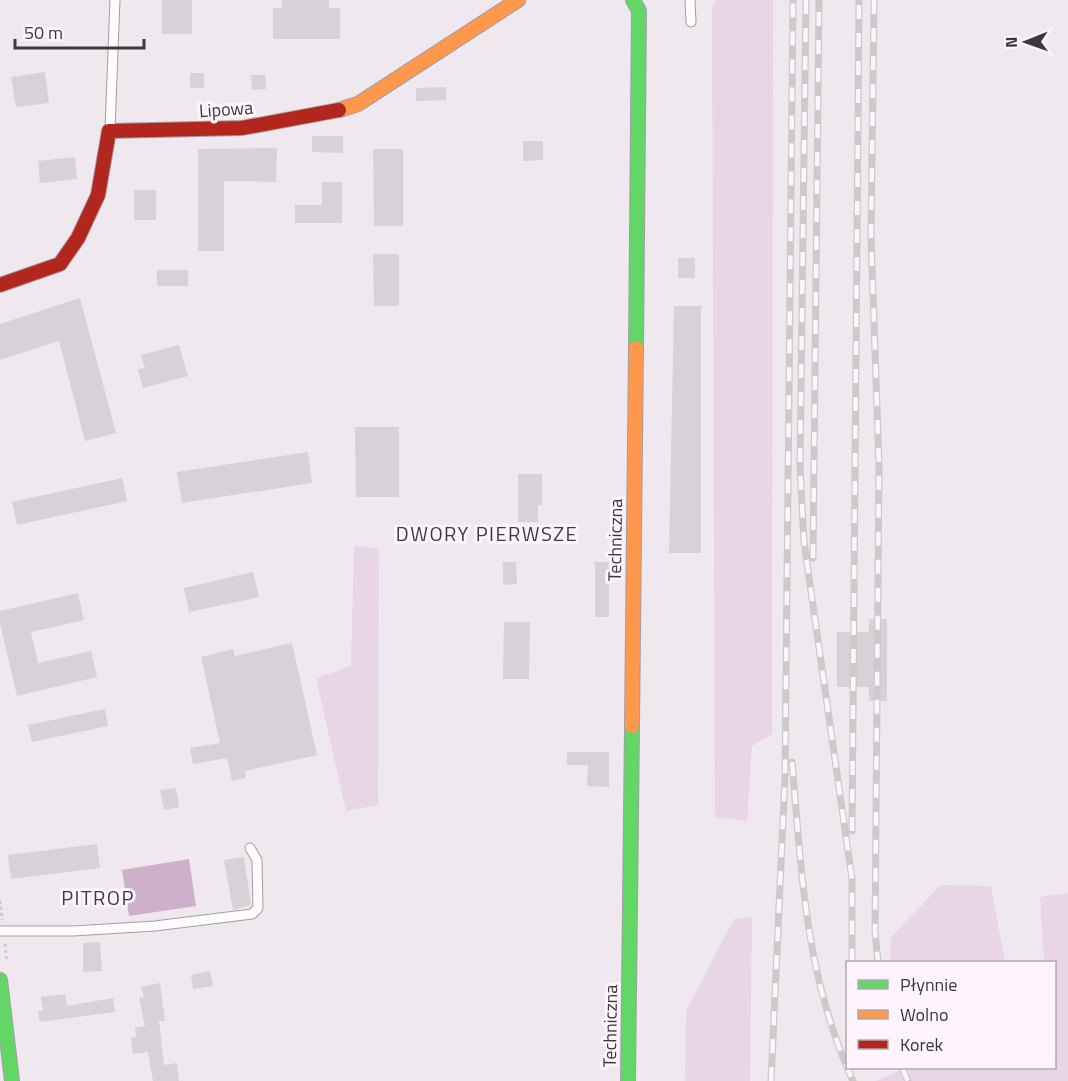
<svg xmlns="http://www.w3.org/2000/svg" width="1068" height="1081" font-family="'Titillium Web',sans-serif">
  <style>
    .green { fill: #e8d5e6 }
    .water { fill: #ceb0ca }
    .building { fill: #d8d1d7 }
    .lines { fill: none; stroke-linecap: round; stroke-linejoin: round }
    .lane-casing { stroke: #a49ea3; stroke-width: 11 }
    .fast-casing { stroke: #a49ea3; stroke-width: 16 }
    .slow-casing { stroke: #a49ea3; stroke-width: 16 }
    .jam-casing { stroke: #a49ea3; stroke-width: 16 }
    .path { stroke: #cecacd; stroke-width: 3; stroke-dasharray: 3 3; stroke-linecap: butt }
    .lane { stroke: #fdfcfd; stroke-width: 9 }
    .fast { stroke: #63d668; stroke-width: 14 }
    .slow { stroke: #ff974d; stroke-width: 14 }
    .jam { stroke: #b3261e; stroke-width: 14 }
    .rail-casing { stroke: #cdcacc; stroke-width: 7 }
    .rail { stroke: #fef4fc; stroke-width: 4.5; stroke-dasharray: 14; stroke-linecap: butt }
    .labels { text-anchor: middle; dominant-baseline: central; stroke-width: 6; stroke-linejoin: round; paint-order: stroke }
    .street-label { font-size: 18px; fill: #3e383d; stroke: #fef4fc }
    .neighbourhood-label { font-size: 20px; letter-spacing: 1.5px; fill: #433641; stroke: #fef4fc }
  </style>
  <rect width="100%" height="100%" fill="#f0e8ef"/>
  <path class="green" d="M716,0H773L772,734L752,746L747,821L715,817L712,8Z
    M354,546L379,549L378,805L346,811L316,678L351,666Z
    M941,885L991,886L1005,962H890L891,937Z
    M1068,893V1081H876L906,1068H1054V962H1044L1040,897Z
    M752,917L750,1081H685L686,1011L734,919Z"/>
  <path class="water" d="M189,859L196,906L129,916L122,870Z"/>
  <path class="building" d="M162,0H192V34H162Z
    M282,0H329V8H340V39H273V8H282Z
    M45,72L49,103L16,107L11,77Z
    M190,73H204V88H190Z
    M251,75H265L266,89L252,90Z
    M446,87V100L416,101V88Z
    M312,136H343V153L312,152Z
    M523,141H543V160L523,161Z
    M277,148L276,182L224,181V251H198V149Z
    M373,149H403V226H374Z
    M75,157L77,179L40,183L38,161Z
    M322,182H342V223H295V205H322Z
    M134,190H156V220H134Z
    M373,254H399V306H374Z
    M678,258H695V278H678Z
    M157,270H188V286H157Z
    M80,298L116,433L85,441L59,341L0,360V324Z
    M674,306H701V553H669Z
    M179,345L188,376L143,388L138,369L145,368L141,355Z
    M355,427H399V497H356Z
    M308,452L312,483L182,503L177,472Z
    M518,474H542V505H538V522H518Z
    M122,478L127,501L17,525L12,502Z
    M503,562H516L517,584L503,585Z
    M595,562H609V617H595Z
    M253,572L259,597L189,612L184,588Z
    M78,593L84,620L31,632L38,663L91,651L97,677L17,696L0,623V611Z
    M869,619H887V701H869V687H837V632H869Z
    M504,622H530L529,679H503Z
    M292,643L317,755L245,771L246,778L232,781L227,758L193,764L190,748L220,743L201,657L233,649L235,656Z
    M105,709L108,726L32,742L28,725Z
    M567,752H609V787L587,786L588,765H567Z
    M176,788L179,807L164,810L160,790Z
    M97,844L100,868L11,879L8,855Z
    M244,857L251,905L233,910L224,860Z
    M100,942L102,971L83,972V943Z
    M210,971L213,986L193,989L191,975Z
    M160,983L165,1021H159L164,1065L177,1063L179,1081H153L148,1052L133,1054L131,1038L136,1037L135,1028L145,1026L139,998L144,997L141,987Z
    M65,994L67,1006L113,998L115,1012L40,1022L38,1011L43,1010L41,997Z"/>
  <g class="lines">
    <defs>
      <path id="lane" d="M690,0L691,22
        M110,129L115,0
        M0,931H73L155,926L252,914L258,908L257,860L250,848"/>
      <path id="fast" d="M633,0L639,11L636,348
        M0,980L12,1081
        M628,1081L632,726"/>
      <path id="slow" d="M339,110L358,104L518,0
        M632,726L636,348"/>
      <path id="jam" d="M0,285L60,264L78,238L98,195L109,131L242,128L339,110"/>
    </defs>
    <use href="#lane" class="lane-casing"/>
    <use href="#fast" class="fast-casing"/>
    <use href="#slow" class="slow-casing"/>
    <use href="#jam" class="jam-casing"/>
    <path class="path" d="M0,901L2,920
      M5,944L7,962"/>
    <use href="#lane" class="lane"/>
    <use href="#fast" class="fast"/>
    <use href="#slow" class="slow"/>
    <use href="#jam" class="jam"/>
    <defs>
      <path id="rail" d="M806,0L800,467L804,542L852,879V962
        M874,0L871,237L879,465L875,932L878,962
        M813,558L819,0
        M792,762C802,876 805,975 853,1081
        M852,831L859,0
        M902,1068L908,1081
        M771,1081L785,777L793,0"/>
    </defs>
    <use href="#rail" class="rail-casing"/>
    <use href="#rail" class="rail"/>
  </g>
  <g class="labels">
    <g class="street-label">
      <text transform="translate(226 109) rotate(-4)">Lipowa</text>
      <text transform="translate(615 540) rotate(-89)">Techniczna</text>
      <text transform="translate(610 1026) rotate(-89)">Techniczna</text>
    </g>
    <g class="neighbourhood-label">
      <text x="487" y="533">DWORY PIERWSZE</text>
      <text x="98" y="897">PITROP</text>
    </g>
  </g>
  <rect x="846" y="961" width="210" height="108" fill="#fef4fc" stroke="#b1a9b0" stroke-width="1.5"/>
  <rect x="858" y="980" width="30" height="9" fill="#63d668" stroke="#b1a9b0" stroke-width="1.5"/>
  <text x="900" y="991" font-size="18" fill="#3e383d">Płynnie</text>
  <rect x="858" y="1010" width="30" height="9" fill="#ff974d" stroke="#b1a9b0" stroke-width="1.5"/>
  <text x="900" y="1021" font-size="18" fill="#3e383d">Wolno</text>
  <rect x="858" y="1040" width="30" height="9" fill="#b3261e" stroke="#b1a9b0" stroke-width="1.5"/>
  <text x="900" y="1051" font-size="18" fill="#3e383d">Korek</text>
  <g transform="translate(1026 42) rotate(269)" stroke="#fef4fc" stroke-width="4.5" paint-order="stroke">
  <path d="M0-4.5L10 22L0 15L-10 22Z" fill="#3e383d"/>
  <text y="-9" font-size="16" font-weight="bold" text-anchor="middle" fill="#3e383d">N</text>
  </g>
  <path d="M15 39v9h129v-9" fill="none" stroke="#3e383d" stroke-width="3"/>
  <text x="24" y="39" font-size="18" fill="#3e383d" stroke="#fef4fc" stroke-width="4.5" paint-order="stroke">50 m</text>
</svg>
